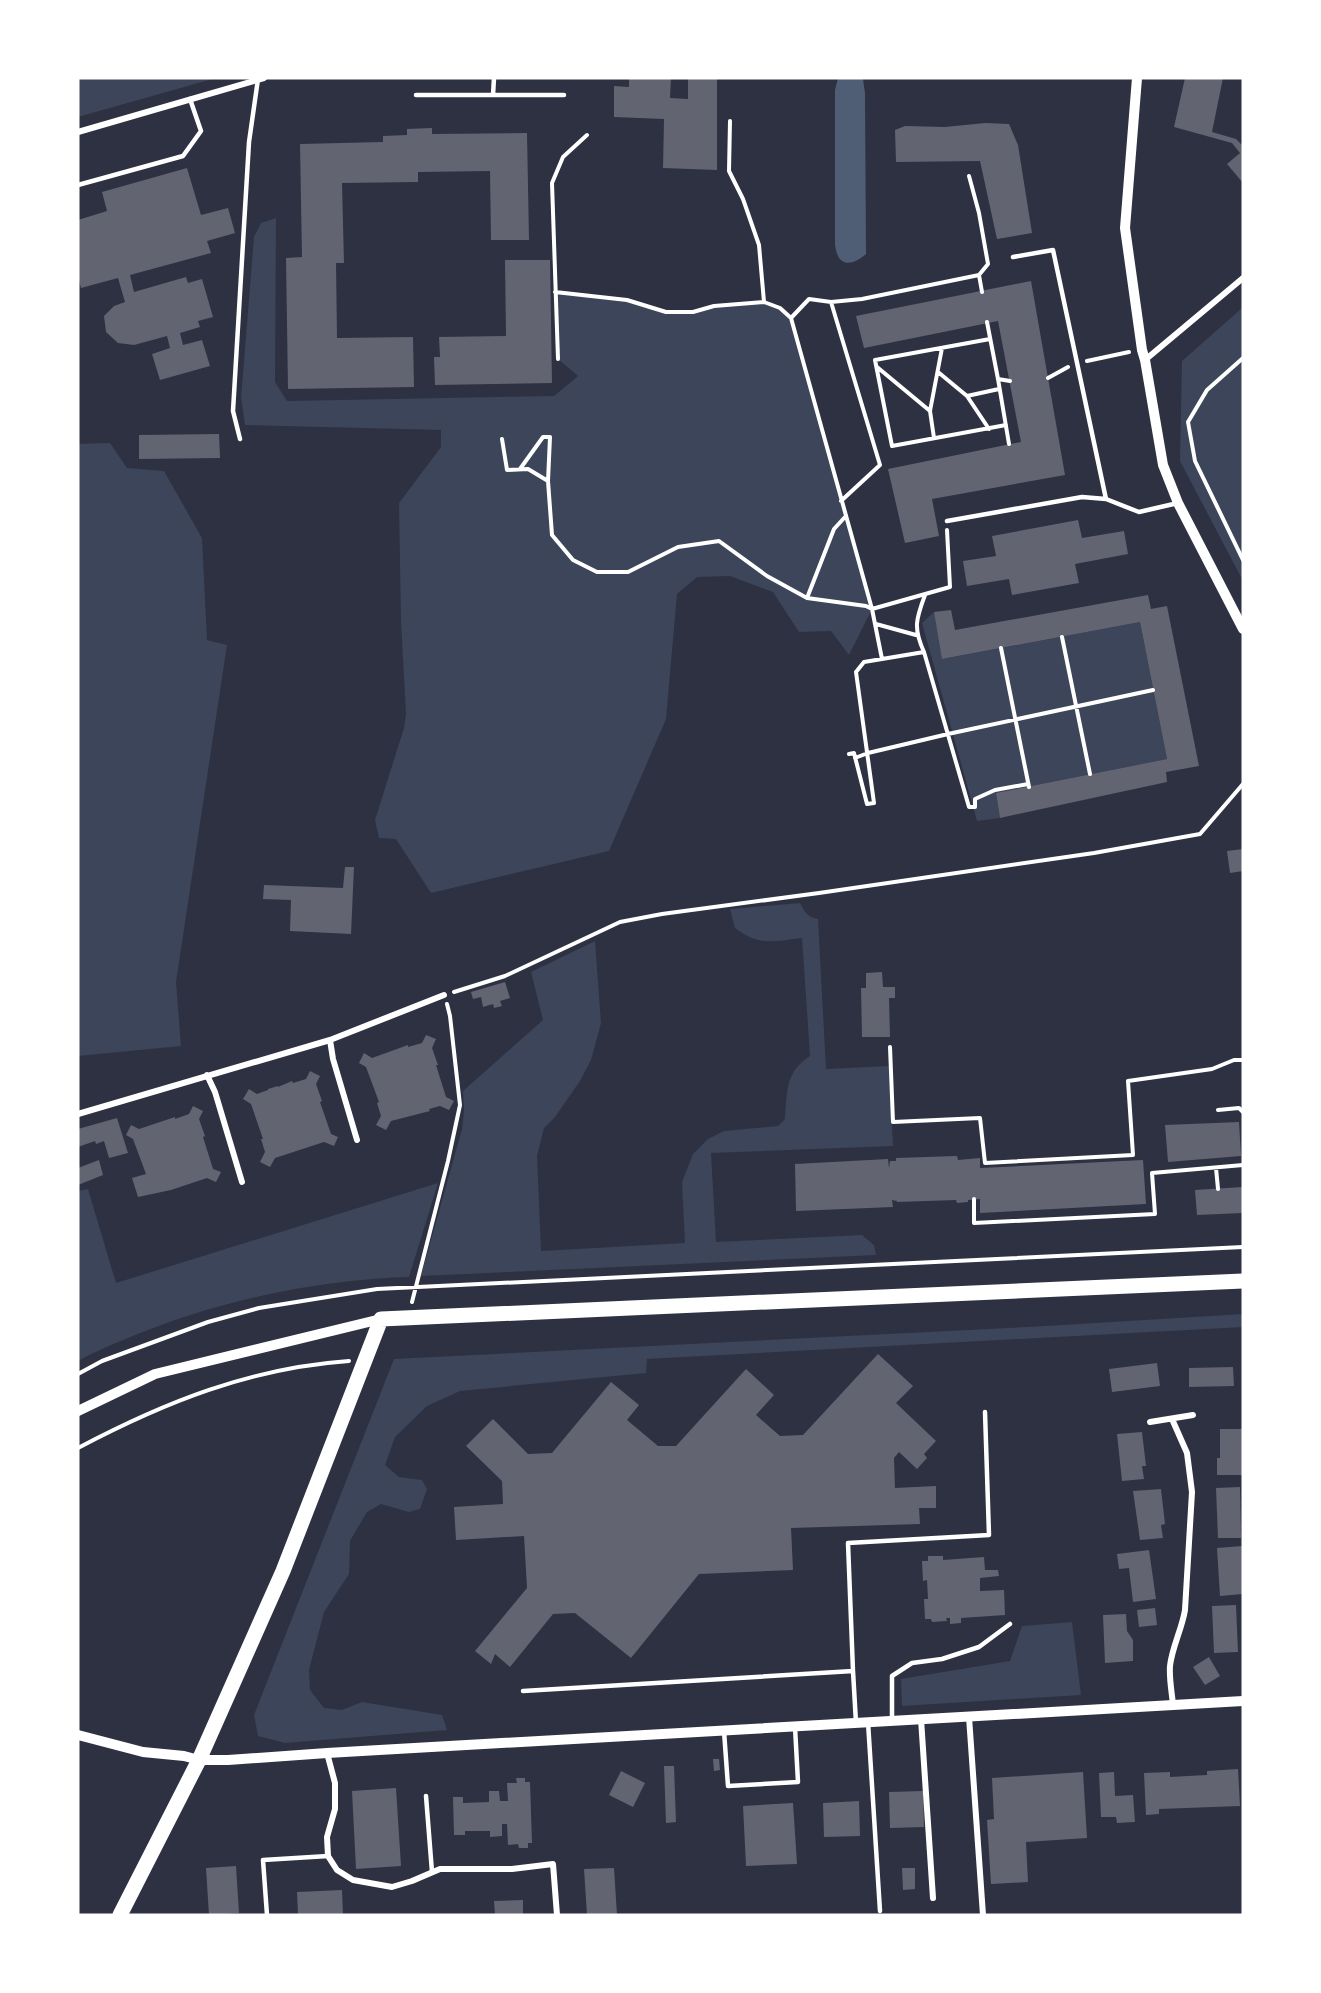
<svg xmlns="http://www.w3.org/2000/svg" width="1321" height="1993" font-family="'PT Sans',sans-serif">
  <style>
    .green { fill: #3c4559 }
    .water { fill: #4f5d75 }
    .building { fill: #626471 }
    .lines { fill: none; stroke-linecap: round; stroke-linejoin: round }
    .path { stroke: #fff; stroke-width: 4 }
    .service { stroke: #fff; stroke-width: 4.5 }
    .minor { stroke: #fff; stroke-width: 6 }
    .tertiary { stroke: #fff; stroke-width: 10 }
    .primary { stroke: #fff; stroke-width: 15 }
  </style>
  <rect width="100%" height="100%" fill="#2d3142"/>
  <path class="green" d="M78,78H216L78,117Z
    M276,218L275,382L287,401L554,396L578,376L558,359L555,292L627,300L666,312H693L714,306L764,302L780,308L791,318L872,609L849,655L831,631L799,632L773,592L730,576L697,577L677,594L666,719L609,851L431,893L396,839L379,838L375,820L404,728L406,714L401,621L399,503L441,447V430L245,425L241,398L254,237L261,223Z
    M1242,308H1243V581L1180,461L1182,361Z
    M110,443L127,468L164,471L202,538L207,640L227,645L176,982L181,1046L78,1056V444Z
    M934,612L943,659L1140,622L1167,759L996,793L1000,818L977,821L922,623Z
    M800,903C805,912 807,917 818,919L826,1069L889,1066L893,1146L711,1153L716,1242L862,1235L874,1245L876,1255L421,1276L462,1129L464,1111L463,1091L543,1020L531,972L595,941L601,1023L591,1060L580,1081L555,1117L544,1128L537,1156L541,1251L685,1243L682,1182L693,1154L708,1139L724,1131L778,1126L785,1119C787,1092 785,1072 810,1056L802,938C773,941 760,947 735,928L730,909Z
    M438,1183L409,1277C314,1280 217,1301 128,1338C111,1345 94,1352 78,1361V1191L88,1189L116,1283Z
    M1243,1314V1327L647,1359L646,1373L460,1391L427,1406L395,1437L385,1465L399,1477L422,1480L427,1489L420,1509L409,1512L381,1504L367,1512L350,1541L349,1574L324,1612L309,1670L310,1690L324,1708L342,1710L362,1702L442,1715L447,1730L285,1743L258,1736L254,1715L394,1359L1046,1326Z
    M1072,1622L1081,1695L902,1706L901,1679L1010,1661L1022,1626Z"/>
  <path class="water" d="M838,78L863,79L865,93L866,254C851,267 837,267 835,244V90Z"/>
  <path class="building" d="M629,78H671L670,98L688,99V78H717V170L663,168L664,119L614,117V86L629,87Z
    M1185,78H1223L1212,132L1236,139L1243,146V183L1227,164L1240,153L1232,143L1174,127Z
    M985,123L1009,124L1018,145L1032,233L997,239L980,161L896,162L895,130L905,126L945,127Z
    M432,128V134L527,133L529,240H491L490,171L418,172V182L342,183L344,263H336L337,338L413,337L414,387L288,389L286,258L302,257L300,144L383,142V136L407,135V129Z
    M187,168L201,215L228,208L235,233L207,241L211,253L130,275L134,292L186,277L188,283L202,279L213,317L198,321L200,327L180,333L183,345L202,340L210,366L160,380L152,354L170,348L167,336L134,345L118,343L106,332L104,316L114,306L125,302L118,278L81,288L78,277V220L107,211L102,192Z
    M505,260H550L552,383L435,385L434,357H440L439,337L506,336Z
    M1031,281L1065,475L932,499L939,536L905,543L888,469L1021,442L998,321L864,348L856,316Z
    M219,434L220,458L139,459V435Z
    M1078,520L1082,538L1124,531L1128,554L1075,564L1079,583L1012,595L1009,579L967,586L963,561L996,556L992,536Z
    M1148,595L1151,609L1167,606L1199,766L1166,772L1167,782L1000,818L996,793L1167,759L1140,622L942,659L934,612L951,610L955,630Z
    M1243,849V871L1230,873L1227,851Z
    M345,867H354L351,934L290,931L291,900L263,899L264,885L343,888Z
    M882,972L883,987H895V998H889L890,1037H862L861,988H866V973Z
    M505,982L510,998L500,1001L502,1006L494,1008L493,1004L483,1007L481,997L473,999L471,992Z
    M426,1035L436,1039L432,1048L438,1065H436L446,1097L454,1101L449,1110L440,1106L429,1109L430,1111L391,1121L386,1130L376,1125L381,1116L377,1103L379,1102L366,1067L359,1063L364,1053L372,1058L408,1045V1047L422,1043Z
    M310,1071L320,1076L316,1084L322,1101L320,1102L331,1134L338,1137L334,1146L324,1142L275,1158L270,1167L260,1162L265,1152L261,1139H263L251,1104L243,1099L249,1089L257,1094L268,1090V1089L278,1086V1087L292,1081L293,1083L306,1079Z
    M193,1106L203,1111L199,1119L205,1136L203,1137L213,1169L221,1172L216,1182L207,1178L171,1190L138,1197L132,1178L146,1174L133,1139L126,1135L131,1125L139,1129L175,1117V1119L189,1114Z
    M117,1118L128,1153L109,1158L104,1141L96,1144L95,1141L78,1147V1129Z
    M1239,1122L1241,1156L1168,1162L1165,1125Z
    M957,1156L958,1160L980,1158V1168L1143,1160L1146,1204L980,1213V1199L968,1200V1202L957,1203L956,1200L897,1202V1201L892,1200L893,1207L796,1211L795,1164L888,1159L889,1168L890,1161H896V1158Z
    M99,1160L103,1175L78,1185V1168Z
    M1243,1187V1213L1197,1215L1195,1190Z
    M878,1354L913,1386L896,1403L936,1441L924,1454L927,1458L917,1469L899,1452L894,1458L895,1488L936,1486V1508H919L920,1524L791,1528L793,1570L699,1574L631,1658L575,1613L553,1614L510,1667L495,1654L491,1664L475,1651L527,1588L524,1536L456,1540L454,1507L503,1504L502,1481L466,1446L493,1419L528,1454L552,1453L611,1382L639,1405L627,1420L658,1446H676L746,1369L774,1395L756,1415L780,1436L803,1435Z
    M1157,1363L1160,1386L1112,1392L1109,1369Z
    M1233,1367L1234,1386L1189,1387V1368Z
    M1220,1429H1243V1475H1217V1458H1220Z
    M1142,1432L1146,1466H1142L1144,1479L1122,1481L1117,1434Z
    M1240,1487L1241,1538H1218L1216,1488Z
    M1161,1489L1165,1524L1161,1525L1163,1538L1140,1540L1133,1491Z
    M1242,1546L1243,1594L1220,1596L1217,1548Z
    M1149,1550L1156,1599L1133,1602L1129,1568L1119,1569L1117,1554Z
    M928,1556H943V1560L984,1557L985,1570H998L999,1576L980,1578V1591L1004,1590L1005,1615L961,1618V1623L950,1624V1618H946L947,1621L932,1622L931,1619H925L924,1599H928L927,1580L923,1581L922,1561H928Z
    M1236,1605L1238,1652L1214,1653L1212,1606Z
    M1155,1608L1157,1625L1139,1627L1137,1610Z
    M1126,1614L1127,1631L1133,1640V1661L1105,1663L1103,1615Z
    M1209,1657L1220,1676L1205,1685L1193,1667Z
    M713,1759H719L720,1770L714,1771Z
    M664,1766H674L676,1822L666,1823Z
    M1238,1769L1240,1806L1159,1809V1814L1146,1815L1144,1773L1170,1772V1777L1188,1776L1207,1775V1771Z
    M621,1771L645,1783L633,1807L609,1795Z
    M1083,1772L1087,1838L1026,1842L1028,1882L991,1884L987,1820L994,1819L992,1778Z
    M1114,1772L1115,1796L1133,1795L1135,1822L1117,1823L1116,1817H1101L1099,1773Z
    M516,1778H525V1782H530L532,1843H528V1848H519L518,1844L508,1845L507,1824H502V1836L490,1837V1831H465V1835H454L453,1797H463V1803L489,1802V1791H499L500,1801H508L507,1783H517Z
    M396,1788L401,1866L356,1869L352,1791Z
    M923,1791L924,1827L890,1828L889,1792Z
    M859,1801L860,1836L824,1837L823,1803Z
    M793,1803L797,1864L746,1866L743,1806Z
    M236,1866L239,1913L209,1915L206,1868Z
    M614,1868L617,1915H587L584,1869Z
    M902,1868H915V1889L903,1890Z
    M342,1890L343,1915H298L297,1892Z
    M523,1900V1915H495L494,1901Z"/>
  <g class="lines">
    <path class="path" d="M730,121L729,171L743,199L759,245L764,302
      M969,176L979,213L988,264L979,275L982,292
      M555,292L627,300L666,312H693L714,306L764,302L780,308L791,318L872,609L950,587L947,530
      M831,302L880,465L841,501
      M791,318L809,299L831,302L862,299L979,275
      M987,322L998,379L1010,381
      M990,339L875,360L892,446L1006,425
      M1243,358L1207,390L1188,422L1195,461L1243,560
      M558,359L552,183L563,157L587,135
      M1087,361L1129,352
      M877,367L930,411L942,348
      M938,372L967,396L989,429
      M1048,378L1068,367
      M998,379L1009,444
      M967,396L999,389
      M930,411L934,438
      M502,439L507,470L528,469L548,481L552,535L573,560L597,572H628L678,547L719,541L767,576L807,598
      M520,469L543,437H550L548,481
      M845,517L834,529L807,598L866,606L872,609L882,659
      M876,624L916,635
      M1062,637L1090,774
      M1001,648L1029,787
      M924,652C913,628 916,619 925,595
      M849,754L854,753L867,804L874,803L856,672L864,662L924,652L969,807H975V799L995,790L1028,784
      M855,758L868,753L948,734L1153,690
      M454,992L505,976L620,922L662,914L819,893L1094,853L1200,834L1243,784
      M890,1047L893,1122L980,1118L985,1163L1133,1155L1128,1081L1212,1069L1234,1060H1243
      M1218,1110L1239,1108L1243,1112
      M1216,1168L1218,1189
      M974,1199V1223L1155,1214L1152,1173L1243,1165
      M412,1302L448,1161L460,1105L450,1016L447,1004
      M78,1374L102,1361L208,1322L259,1308L377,1289L1243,1247
      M78,1448C165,1402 250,1368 349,1361"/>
    <path class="service" d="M416,95H493L494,78
      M493,95H564
      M78,185L183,156L201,131L190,99
      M1013,257L1053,250L1106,499
      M240,439L233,411L249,142L258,79
      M947,521L1082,497L1106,499L1139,512L1178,503
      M853,1671L848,1543L989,1535L985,1412
      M523,1691L853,1671L856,1723
      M892,1721V1676L912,1663L942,1659L979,1647L1010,1624
      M868,1722L880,1911
      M724,1731L728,1786L798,1782L795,1727
      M426,1796L432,1872
      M267,1915L263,1860L328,1856"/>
    <path class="minor" d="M78,132L264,78
      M1145,360L1243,278
      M330,1040L333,1059L357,1140
      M207,1075L215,1092L242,1182
      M78,1114L330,1040L444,995
      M1172,1419L1187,1453L1192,1492L1185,1610C1182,1629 1172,1647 1170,1666C1169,1679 1172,1693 1173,1705
      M1150,1422L1193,1415
      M969,1717L983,1915
      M921,1719L933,1898
      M327,1753L335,1783V1809L327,1837L328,1856L337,1870L353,1880L392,1887L412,1881L440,1869H512L553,1864L557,1915"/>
    <path class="tertiary" d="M1137,78L1125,228L1142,350L1145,360L1163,465L1178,503L1243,629
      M78,1411L155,1374L381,1319
      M78,1735L143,1752L184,1756L199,1760H228L327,1753L1243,1701"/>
    <path class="primary" d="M120,1915L199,1760L283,1571L381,1319L1243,1281"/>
  </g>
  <rect width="1321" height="1993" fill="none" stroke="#ffffff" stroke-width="159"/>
</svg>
